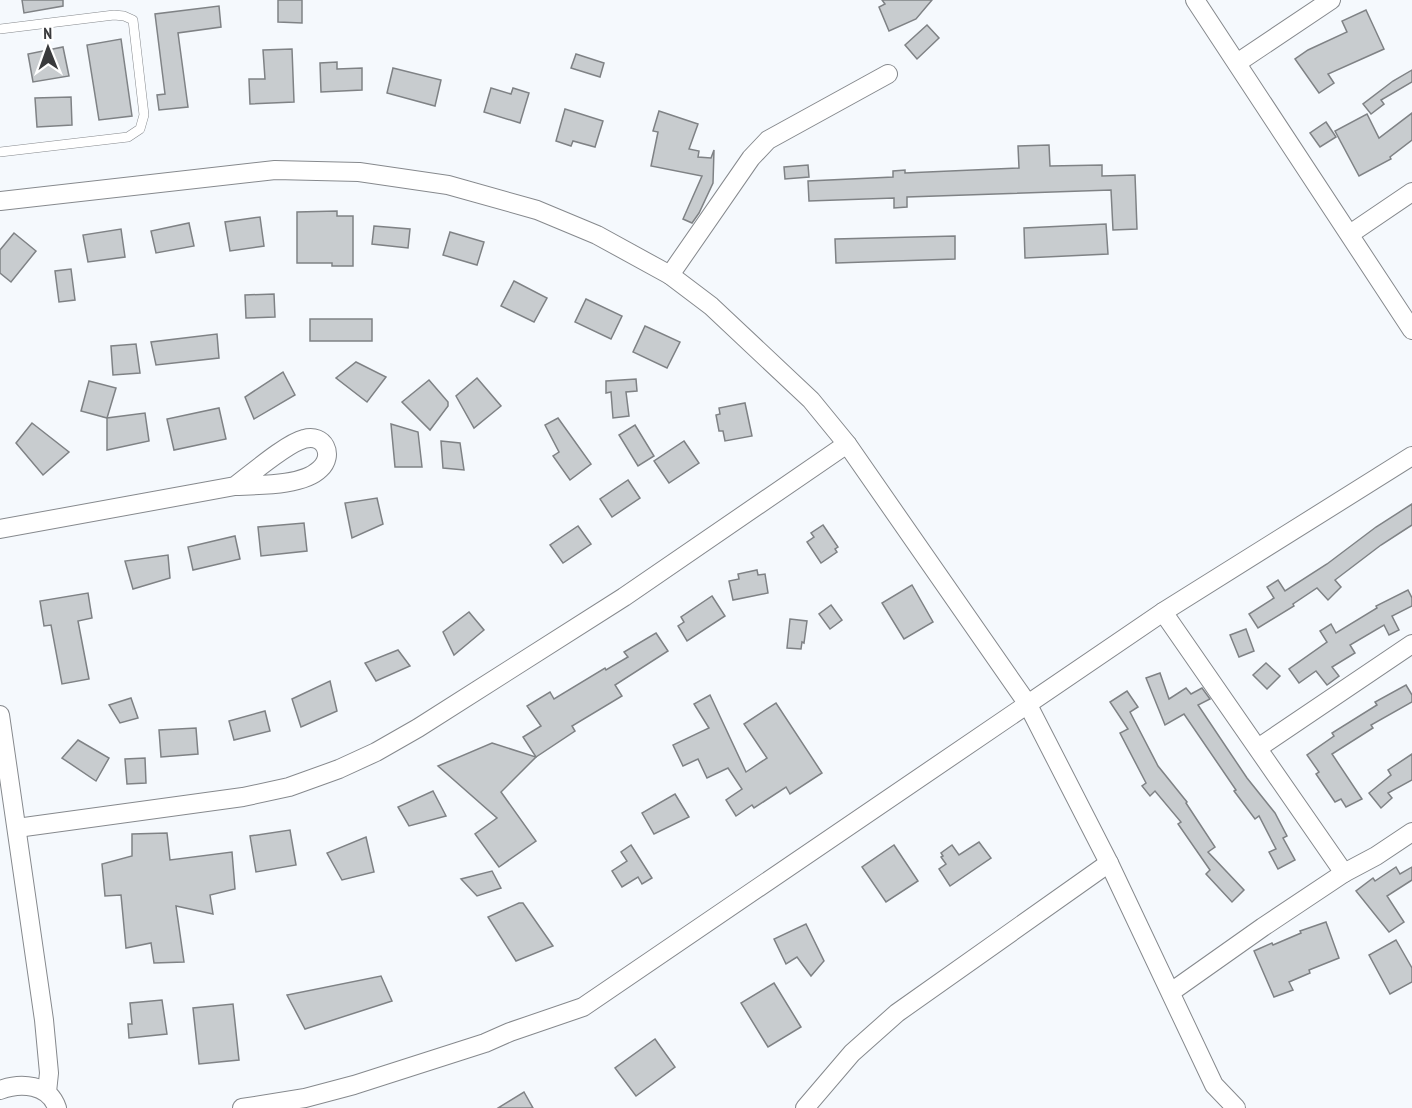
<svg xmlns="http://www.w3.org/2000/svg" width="1412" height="1108" font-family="'PT Sans Narrow',sans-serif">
	<rect width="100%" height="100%" fill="#f5f9fd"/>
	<g fill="#c8cccf" stroke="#7f8285" stroke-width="1.5">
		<polygon points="22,0 63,0 63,6 24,13"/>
		<polygon points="278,0 302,0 302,23 278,22"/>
		<polygon points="882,0 932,0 916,19 889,31 879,7 885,4"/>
		<polygon points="219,6 221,27 178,33 188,107 159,110 157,95 165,94 155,14"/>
		<polygon points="1366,10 1384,49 1328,74 1334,83 1319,93 1295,59 1308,50 1347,32 1342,21"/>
		<polygon points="927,25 939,38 917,59 905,45"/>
		<polygon points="121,39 132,116 99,120 87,45"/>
		<polygon points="63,47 69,76 33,82 28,54"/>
		<polygon points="292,49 294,102 250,104 249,79 265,79 263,50"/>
		<polygon points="576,54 604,63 600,77 571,68"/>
		<polygon points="337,62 337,69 362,68 362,90 321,92 320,63"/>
		<polygon points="393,68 441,80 435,106 387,93"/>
		<polygon points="1412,70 1412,82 1381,100 1384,104 1371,114 1363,104 1393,81"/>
		<polygon points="491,88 511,94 513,88 529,93 520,123 484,112"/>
		<polygon points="71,97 72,125 37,127 35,98"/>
		<polygon points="565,109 603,121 595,147 573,141 571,146 556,141"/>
		<polygon points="659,111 698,124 689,149 699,151 698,157 711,158 714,150 713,183 699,213 692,223 683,219 702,176 651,166 658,132 653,131"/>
		<polygon points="1412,113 1412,140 1390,157 1391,159 1359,176 1335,131 1367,114 1379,138"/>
		<polygon points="1326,122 1336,137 1320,147 1310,133"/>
		<polygon points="1049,145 1050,166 1102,165 1102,176 1135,175 1137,229 1113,230 1111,190 907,197 907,207 894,208 894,198 809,201 808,181 893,177 893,171 905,170 905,173 1019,168 1018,146"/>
		<polygon points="808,165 809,177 785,179 784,167"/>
		<polygon points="337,211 337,216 353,216 353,266 332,266 332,263 297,263 297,212"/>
		<polygon points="260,217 264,246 230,251 225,222"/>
		<polygon points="189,223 194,246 156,253 151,231"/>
		<polygon points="1106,224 1108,254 1025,258 1024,228"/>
		<polygon points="374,226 410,229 408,248 372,244"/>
		<polygon points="121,229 125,257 88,262 83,235"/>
		<polygon points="450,232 484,242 477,265 443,255"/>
		<polygon points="14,233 36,251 11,282 0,273 0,250"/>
		<polygon points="955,236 955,259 836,263 835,239"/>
		<polygon points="71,269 75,300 59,302 55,271"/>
		<polygon points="514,281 547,298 534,322 501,306"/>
		<polygon points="274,294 275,317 246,318 245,295"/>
		<polygon points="586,299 622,316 611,339 575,322"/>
		<rect x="310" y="319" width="62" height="22"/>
		<polygon points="645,326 680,342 667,368 633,352"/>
		<polygon points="217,334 219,358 156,365 151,342"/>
		<polygon points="136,344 140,373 113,375 111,346"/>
		<polygon points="356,362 386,377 367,402 336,378"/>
		<polygon points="283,372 295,395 254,419 245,397"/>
		<polygon points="477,378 501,406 474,428 456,396"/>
		<polygon points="636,379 637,391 626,392 629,416 613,418 611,392 606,393 606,381"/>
		<polygon points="429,380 448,402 448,406 430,430 402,402"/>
		<polygon points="89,381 116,388 107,418 81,411"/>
		<polygon points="745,403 752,436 725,441 723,431 719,431 716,415 720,414 719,408"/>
		<polygon points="219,408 226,439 174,450 167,419"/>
		<polygon points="145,413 149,441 107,450 107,418"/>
		<polygon points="558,418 591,464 570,480 553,456 559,452 545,425"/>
		<polygon points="32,423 69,452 43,475 16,443"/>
		<polygon points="391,424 418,432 422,467 395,467"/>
		<polygon points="635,425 654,456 638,466 619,435"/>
		<polygon points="441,441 460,443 464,470 443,468"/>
		<polygon points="684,441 699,463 669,483 654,461"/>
		<polygon points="628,480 640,498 612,517 600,499"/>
		<polygon points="377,498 383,524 352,538 345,503"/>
		<polygon points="1412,504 1412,525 1381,545 1335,580 1341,587 1328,600 1317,588 1293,604 1294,606 1258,628 1249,614 1274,598 1267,587 1278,580 1285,591 1327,564 1376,527"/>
		<polygon points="304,523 307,551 261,556 258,527"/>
		<polygon points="823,525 838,547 835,549 837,552 821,563 807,542 814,537 811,533"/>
		<polygon points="578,526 591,544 563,563 550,545"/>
		<polygon points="235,536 240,559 193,570 188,547"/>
		<polygon points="168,555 170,578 133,589 125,561"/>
		<polygon points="757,570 758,575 765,574 768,593 733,600 729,581 739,579 738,574"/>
		<polygon points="912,585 933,622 904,639 882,603"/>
		<polygon points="1408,590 1412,598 1412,606 1392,616 1399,630 1389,635 1384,625 1350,645 1355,653 1332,667 1339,676 1327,685 1316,671 1299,683 1289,669 1327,642 1320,631 1331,624 1336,633 1377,608 1376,606"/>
		<polygon points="88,593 92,618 78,621 89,679 62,684 51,625 44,626 40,601"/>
		<polygon points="712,596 725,616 687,641 678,626 684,622 681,617"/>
		<polygon points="831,605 842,620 830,629 819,614"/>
		<polygon points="469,612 484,630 454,655 443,632"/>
		<polygon points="790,619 807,621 804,643 802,642 801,649 787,648"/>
		<polygon points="1246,629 1254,651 1239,657 1230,635"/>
		<polygon points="656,633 668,651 615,685 622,696 572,726 575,731 536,757 523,737 541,726 527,706 550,692 554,699 605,668 606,670 628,657 624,652"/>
		<polygon points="398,650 410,666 376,681 365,663"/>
		<polygon points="1266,663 1280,676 1267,689 1253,675"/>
		<polygon points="1160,673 1169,699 1186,688 1191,694 1202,688 1210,699 1198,705 1247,778 1275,813 1287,836 1283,838 1295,860 1278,869 1269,852 1276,849 1259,816 1255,819 1234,791 1236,790 1184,714 1165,725 1146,678"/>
		<polygon points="330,681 337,711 301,727 292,699"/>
		<polygon points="1406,685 1412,695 1412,702 1371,725 1373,728 1332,754 1362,799 1346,807 1341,799 1335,802 1316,774 1319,772 1307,755 1334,736 1332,733 1377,705 1375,702"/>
		<polygon points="1127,691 1138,707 1130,712 1158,766 1187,802 1186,803 1215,847 1208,852 1244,890 1232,902 1206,874 1210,870 1178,824 1181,822 1155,791 1150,796 1142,786 1146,783 1120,733 1128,729 1110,702"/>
		<polygon points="710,695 746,772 767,758 744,724 776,703 822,773 790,794 786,787 754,808 752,805 736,816 726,800 742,789 728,768 707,778 698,759 683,766 673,745 709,728 694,704"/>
		<polygon points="131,698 138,718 120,723 109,705"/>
		<polygon points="265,711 270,731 234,740 229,721"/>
		<polygon points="196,728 198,754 161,757 159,730"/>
		<polygon points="78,740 109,758 96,781 62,758"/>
		<polygon points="492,743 536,757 501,792 536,841 499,867 475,834 497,818 438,766"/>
		<polygon points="1412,754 1412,780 1388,793 1392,798 1381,808 1369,793 1391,775 1388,770"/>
		<polygon points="145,758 146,783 127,784 125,759"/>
		<polygon points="433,791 446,816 409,826 398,807"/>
		<polygon points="675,794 689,817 654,834 642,813"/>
		<polygon points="290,830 296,865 256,872 250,836"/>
		<polygon points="167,833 170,860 232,852 235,889 210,895 213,914 176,906 184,962 154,963 151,943 126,948 121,895 105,896 102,864 132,856 132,834"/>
		<polygon points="366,837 374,872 342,880 327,853"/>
		<polygon points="979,842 991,858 950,886 939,869 946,864 941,857 943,856 941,853 952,845 959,855"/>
		<polygon points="631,845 652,878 642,884 638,877 622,887 612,871 627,861 621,852"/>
		<polygon points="894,845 918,881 886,902 862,867"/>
		<polygon points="1396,867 1400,874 1412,867 1412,880 1387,896 1404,922 1389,932 1356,891 1373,878 1375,881"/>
		<polygon points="492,871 501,888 477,896 461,879"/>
		<polygon points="519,903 523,903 553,946 516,961 488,917"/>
		<polygon points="1326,922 1339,958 1309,970 1310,973 1289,982 1293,990 1274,997 1254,951 1272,943 1273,945 1301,933 1300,931"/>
		<polygon points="806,924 824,961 811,976 797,957 786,964 774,939"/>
		<polygon points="1396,940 1412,968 1412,982 1390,994 1369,955"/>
		<polygon points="381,976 392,1001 305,1029 287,995"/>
		<polygon points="774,983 801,1027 768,1047 741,1003"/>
		<polygon points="162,1000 167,1034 129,1038 128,1024 132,1024 130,1003"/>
		<polygon points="233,1004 239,1060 199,1064 193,1008"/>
		<polygon points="655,1039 675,1067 636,1096 615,1068"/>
		<polygon points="524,1092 533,1108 498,1108"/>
	</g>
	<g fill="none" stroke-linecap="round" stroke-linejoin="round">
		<defs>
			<polyline id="lane" points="0,29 114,15 124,16 133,20 144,115 140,129 128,137 0,152"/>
			<g id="street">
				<polyline points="1195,0 1412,330"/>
				<polyline points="1237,63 1331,0"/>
				<polyline points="0,201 275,170 359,172 448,185 537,210 597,235 670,275 711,306 811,400 847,444 1027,703 1109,863 1214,1085 1236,1108"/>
				<polyline points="1350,234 1412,192"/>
				<polyline points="670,275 751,158 768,140 888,74"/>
				<path d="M 0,529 L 235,486 C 259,485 303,486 320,469 C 335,455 324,433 304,439 C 287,443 251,474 235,486"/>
				<polyline points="1163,612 1344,873"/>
				<polyline points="0,715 44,1020 49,1073 47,1092"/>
				<polyline points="1258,748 1412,644"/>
				<polyline points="17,828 243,797 289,787 339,769 376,752 418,728 624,597 847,444"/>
				<polyline points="1171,992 1263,927 1344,873 1376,856 1412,832"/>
				<path d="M 0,1090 C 21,1082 49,1084 57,1108"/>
				<polyline points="242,1108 305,1098 354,1085 485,1043 510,1032 583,1007 1163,612 1412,456"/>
				<polyline points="805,1108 852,1053 897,1013 1109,863"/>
			</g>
		</defs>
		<use href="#lane" stroke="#86898d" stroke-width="10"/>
		<use href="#street" stroke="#86898d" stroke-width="20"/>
		<use href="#lane" stroke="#fff" stroke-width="9"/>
		<use href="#street" stroke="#fff" stroke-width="18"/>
	</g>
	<g transform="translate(48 48) rotate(359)" stroke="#ffffff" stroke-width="4.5" paint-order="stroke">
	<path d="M0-4.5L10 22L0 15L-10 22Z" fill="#393a3c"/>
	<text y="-9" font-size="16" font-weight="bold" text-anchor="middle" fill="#393a3c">N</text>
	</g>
</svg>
